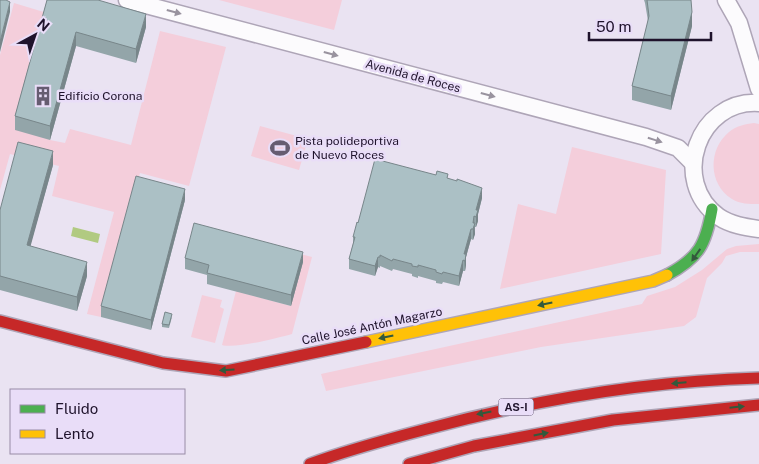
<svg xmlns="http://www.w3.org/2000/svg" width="759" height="464" font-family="'Public Sans',sans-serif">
	<rect width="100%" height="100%" fill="#eae3f2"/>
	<g fill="#f4cedb">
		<polygon points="219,0 342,0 334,30"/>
		<polygon points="14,3 47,13 50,140 65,143 70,129 131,145 160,31 226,47 189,186 140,173 101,317 87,314 114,212 52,196 59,166 10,154 0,190 0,55"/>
		<path d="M 754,123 L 759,124 L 759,204 C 749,204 740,204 732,199 C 708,184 708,149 729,132 C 736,126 745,124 754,123 Z"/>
		<polygon points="260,126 308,139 299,170 251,156"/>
		<polygon points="572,147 666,170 661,254 500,289 518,204 556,214"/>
		<path d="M 232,236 L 312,257 L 292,334 C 277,338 236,349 222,345 L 236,291 L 291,306 Z"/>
		<polygon points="759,244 759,252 740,252 726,256 722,263 707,278 696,317 684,326 541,347 326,391 321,374 642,304 647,296 675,287 702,270 727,249 736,246"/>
		<polygon points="202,295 222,300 220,307 224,309 215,343 191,337"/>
	</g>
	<polygon fill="#b1ca81" points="73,227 100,234 98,243 71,236"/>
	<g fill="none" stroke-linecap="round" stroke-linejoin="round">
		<defs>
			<g id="street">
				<polyline points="127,0 646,137 678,148 693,163"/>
				<polyline points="726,0 739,23 759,89"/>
				<path d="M 759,103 C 698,99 669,181 719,217 C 731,225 745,227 759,229"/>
			</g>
			<path id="fast" d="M 667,275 C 699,258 706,244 712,209"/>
			<polyline id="slow" points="366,342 653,281 667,275"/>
			<g id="jam">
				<polyline points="0,321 163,363 226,371 366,342"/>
				<path d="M 310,464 C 347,450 385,440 423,430 C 533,400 644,381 759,378"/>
				<polyline points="409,464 474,446 613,420 759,405"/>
			</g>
		</defs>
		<use href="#street" stroke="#aea5b7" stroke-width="19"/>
		<use href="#fast" stroke="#aea5b7" stroke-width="14"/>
		<use href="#slow" stroke="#aea5b7" stroke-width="14"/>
		<use href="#jam" stroke="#aea5b7" stroke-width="14"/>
		<use href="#street" stroke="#fcfbfd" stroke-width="16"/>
		<use href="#fast" stroke="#4caf50" stroke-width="11"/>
		<use href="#slow" stroke="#ffc107" stroke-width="11"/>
		<use href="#jam" stroke="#c62828" stroke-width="11"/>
	</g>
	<g fill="#93a5a9">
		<polygon points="47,0 146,27 136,63 76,46 50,140 15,130 15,116"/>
		<polygon points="644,0 691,0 692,26 671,110 632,100 632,86 648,21 645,3"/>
		<polygon points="53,165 30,246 87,276 77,311 0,290 0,210"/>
		<polygon points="448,179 482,198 478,214 478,221 476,227 475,227 475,234 473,240 471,239 466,257 466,265 465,271 463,271 459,286 443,282 442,284 436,283 436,281 418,276 418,278 412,276 412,274 393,269 392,271 380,266 380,268 378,267 375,276 349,269 349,259 353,244 353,237"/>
		<polygon points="185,200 151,330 101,317 101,306"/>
		<polygon points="185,258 303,262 291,306 207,284 207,275 185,269"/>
		<polygon points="172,317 169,328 162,327 162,324"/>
	</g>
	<g fill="#78868a">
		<polygon points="10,2 10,12 0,52 0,42"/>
		<polygon points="692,12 692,26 671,110 671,96"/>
		<polygon points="146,14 146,27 136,63 136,49"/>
		<polygon points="76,32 76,46 50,140 50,126"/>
		<polygon points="53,151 53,165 27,259 27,245"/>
		<polygon points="482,188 482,198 478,214 478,221 476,227 476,210"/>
		<polygon points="185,189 185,200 151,330 151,320"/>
		<polygon points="474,216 475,234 473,240 473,223"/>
		<polygon points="471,229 471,239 466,257 466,265 465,271 464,254"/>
		<polygon points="303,252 303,262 291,306 291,295"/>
		<polygon points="378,257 378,267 375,276 375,266"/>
		<polygon points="463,260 463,271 459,286 459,276"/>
		<polygon points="87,262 87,276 77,311 77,297"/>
	</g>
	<g fill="#abc0c5" stroke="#78868a">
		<polygon points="0,0 6,0 10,2 0,42"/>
		<polygon points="47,0 98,0 146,14 136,49 76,32 50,126 15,116"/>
		<polygon points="647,0 691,0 692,12 671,96 632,86 649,16"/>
		<polygon points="18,142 53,151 27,245 87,262 77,297 0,276 0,210"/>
		<polygon points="375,159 436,175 437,171 448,174 447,178 457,181 457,179 482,188 476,210 478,210 476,217 474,216 473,223 475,223 473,229 471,229 464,254 466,254 465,261 463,260 459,276 443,272 442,274 436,272 436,270 418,265 418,267 412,266 412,264 393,259 392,261 380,255 380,257 378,257 375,266 349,259 355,237 353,237 357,222 358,223"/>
		<polygon points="136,176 185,189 151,320 101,306"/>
		<polygon points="194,223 303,252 291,295 207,273 209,265 185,258"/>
		<polygon points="165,312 172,314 169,325 162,324"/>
	</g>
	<defs><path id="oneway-solid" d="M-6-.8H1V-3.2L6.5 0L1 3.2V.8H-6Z" transform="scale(1.25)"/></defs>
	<g fill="#99939f">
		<use href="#oneway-solid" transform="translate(174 12) rotate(15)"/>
		<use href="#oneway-solid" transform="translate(331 54) rotate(15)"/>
		<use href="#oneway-solid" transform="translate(488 95) rotate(15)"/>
		<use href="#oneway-solid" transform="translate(655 140) rotate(17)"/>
	</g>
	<g fill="#33593c">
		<use href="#oneway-solid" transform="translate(696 255) rotate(125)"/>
		<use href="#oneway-solid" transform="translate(545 304) rotate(168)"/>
		<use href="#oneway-solid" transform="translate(386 337) rotate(168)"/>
		<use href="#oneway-solid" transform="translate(227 370) rotate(176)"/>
		<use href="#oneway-solid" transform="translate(679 383) rotate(175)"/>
		<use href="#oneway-solid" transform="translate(737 407) rotate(-6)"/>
		<use href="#oneway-solid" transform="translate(484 413) rotate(169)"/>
		<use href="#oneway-solid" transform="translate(541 434) rotate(-11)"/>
	</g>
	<defs>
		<symbol id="building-bare" viewBox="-9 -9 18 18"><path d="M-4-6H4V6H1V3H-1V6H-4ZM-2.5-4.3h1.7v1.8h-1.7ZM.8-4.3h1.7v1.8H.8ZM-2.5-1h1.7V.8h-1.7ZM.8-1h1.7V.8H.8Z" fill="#665c71" stroke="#e9ddf8" stroke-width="2.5" paint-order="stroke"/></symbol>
		<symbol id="stadium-bare" viewBox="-9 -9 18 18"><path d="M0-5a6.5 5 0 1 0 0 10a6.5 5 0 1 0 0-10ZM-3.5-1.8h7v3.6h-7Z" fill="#665c71" stroke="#e9ddf8" stroke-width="2.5" paint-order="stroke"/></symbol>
	</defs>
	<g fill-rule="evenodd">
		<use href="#building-bare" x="29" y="82" width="28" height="28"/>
		<use href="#stadium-bare" x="266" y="134" width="28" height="28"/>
	</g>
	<g text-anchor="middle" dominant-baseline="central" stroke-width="5" stroke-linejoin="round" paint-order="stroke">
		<rect fill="#e9ddf8" stroke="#5c5069" stroke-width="1" x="498.5" y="398.5" width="35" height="17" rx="4"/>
		<g font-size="11" font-weight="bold" fill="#1f132c">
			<text x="516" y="407">AS-I</text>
		</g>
		<g font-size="12" fill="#1f132c" stroke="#e9ddf8">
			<text transform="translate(413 76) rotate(15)">Avenida de Roces</text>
			<text transform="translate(372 326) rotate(-12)">Calle José Antón Magarzo</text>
		</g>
		<g font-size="12" fill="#1f132c" stroke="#e9ddf8" text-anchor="start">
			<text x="58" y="96">Edificio Corona</text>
			<text x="295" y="141">Pista polideportiva<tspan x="295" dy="14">de Nuevo Roces</tspan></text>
		</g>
	</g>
	<rect x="10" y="389" width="175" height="65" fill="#e9ddf8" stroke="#988ca6"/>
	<rect x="20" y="405" width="25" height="8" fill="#4caf50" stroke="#988ca6"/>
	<text x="55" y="414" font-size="15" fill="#1f132c">Fluido</text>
	<rect x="20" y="430" width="25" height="8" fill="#ffc107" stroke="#988ca6"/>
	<text x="55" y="439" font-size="15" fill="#1f132c">Lento</text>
	<g transform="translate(35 35) rotate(40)" stroke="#e9ddf8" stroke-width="4" paint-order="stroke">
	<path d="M0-4L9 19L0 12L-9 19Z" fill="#1f132c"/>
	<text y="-8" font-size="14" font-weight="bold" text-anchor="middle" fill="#1f132c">N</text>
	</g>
	<path d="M589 32v8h122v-8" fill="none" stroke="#1f132c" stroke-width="2.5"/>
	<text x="596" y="32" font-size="15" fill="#1f132c" stroke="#e9ddf8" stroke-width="4" paint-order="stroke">50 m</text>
</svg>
